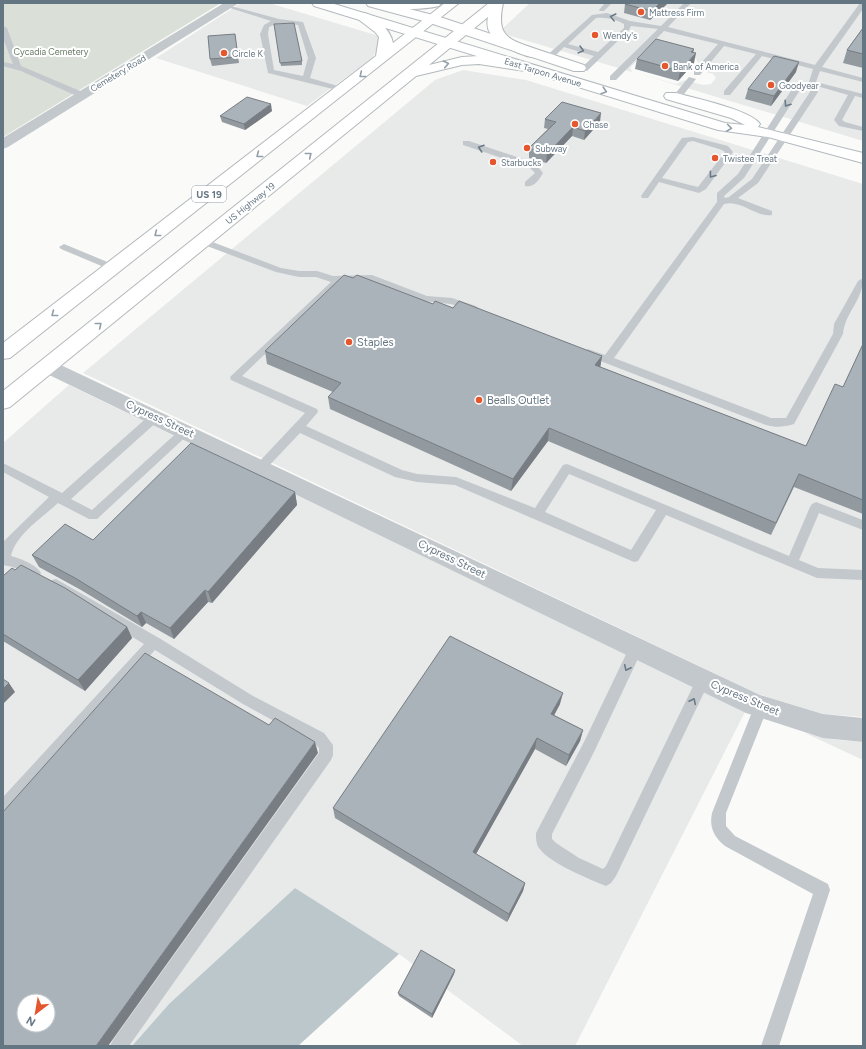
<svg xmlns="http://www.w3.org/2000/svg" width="866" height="1049" font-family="Figtree,sans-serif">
	<rect width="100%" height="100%" fill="#fafaf8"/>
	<g fill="#e8e9e9" fill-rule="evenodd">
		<polygon points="241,3 269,3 379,36 381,43 372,58 307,106 156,58"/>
		<polygon points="530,3 863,3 863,141 637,73 676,84 685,80 703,85 711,84 716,78 713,74 695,69 699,64 694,56 650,47 630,68 632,72 504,34 501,30"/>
		<polygon points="463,70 526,80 863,184 863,717 824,714 758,694 83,373 435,80"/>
		<path d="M 69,385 L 745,712 L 575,1046 L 523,1046 L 399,954 L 295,888 L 169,1004 L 132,1046 L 3,1046 L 3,443 ZM 24,1001 L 48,1001 L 48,1025 L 24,1025 Z"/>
		<polygon points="805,733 838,740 863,742 863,760"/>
	</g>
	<polygon fill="#dadfd7" points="3,3 221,3 3,137"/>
	<polygon fill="#bbc7cb" points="295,888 399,954 298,1046 132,1046 169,1004"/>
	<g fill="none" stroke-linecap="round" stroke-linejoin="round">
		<defs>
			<g id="secondary">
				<path d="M 312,3 L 331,3 L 725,123 L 745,125 L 731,118 L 666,99 L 664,96 L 666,93 L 676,93 C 694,98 751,110 760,124 L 758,127 L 863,153 L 863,163 L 768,137 L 718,130 L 314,6 Z"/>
				<polygon points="366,3 386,3 437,16 584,65 586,68 584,71 574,71 427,22 368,6"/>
			</g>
			<g id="highway">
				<path d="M 369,3 L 441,3 L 439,6 C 428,9 376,13 369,3 Z"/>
				<path d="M 445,3 L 459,3 L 10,358 L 3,359 L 3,343 L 376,56 L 379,37 L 375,32 L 358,19 L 356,16 L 358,13 C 372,10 391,30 393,43 Z"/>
				<path d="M 489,3 L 503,3 C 495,40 511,39 540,51 L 542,54 L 540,57 C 528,60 495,44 490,33 C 487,28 487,22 488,17 L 429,65 L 462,57 L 479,56 L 530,64 L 532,67 L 530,70 L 525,71 L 479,64 L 462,65 L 416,76 L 10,407 L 3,409 L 3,391 Z"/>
			</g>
		</defs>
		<use href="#secondary" stroke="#b3babf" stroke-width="2"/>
		<use href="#highway" stroke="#b4b9bd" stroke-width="2"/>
		<g fill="#c3c8cc" fill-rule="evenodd">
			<polygon points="605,3 612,3 604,11 600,11 599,10"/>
			<path d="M 684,3 L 691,3 L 668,27 L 815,65 L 860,3 L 863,3 L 863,9 L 822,67 L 863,78 L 863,82 L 820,71 L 816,82 L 863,94 L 863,98 L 855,96 L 842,120 L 845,122 L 863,127 L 863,131 L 839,126 L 834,120 L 848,95 L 817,86 L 818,92 L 758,183 L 738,198 L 772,211 L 772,215 C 757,218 741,199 724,204 L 614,358 L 771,418 L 786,418 L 833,334 L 834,324 L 858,281 L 863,278 C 863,301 845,312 843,334 L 794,424 C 784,427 776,428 766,425 L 603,362 L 584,354 L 583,352 L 588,349 L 605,355 L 717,202 L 717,193 L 738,174 L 794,86 L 809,82 L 813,69 L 762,56 L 730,95 L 724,95 L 724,91 L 756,54 L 724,46 L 700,75 L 694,75 L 694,71 L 718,44 L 664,31 L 616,80 L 610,80 L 610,76 L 658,29 L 631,26 L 629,30 L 587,71 L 580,69 L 594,56 L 564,47 L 551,60 L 544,58 L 592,15 L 607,13 L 630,21 L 661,26 ZM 596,18 C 606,17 615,19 624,24 L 624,28 L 598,52 L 568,44 ZM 809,87 L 810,92 L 752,179 L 729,197 L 725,198 L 724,196 L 744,178 L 800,90 Z"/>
			<path d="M 227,5 L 279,19 L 303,22 L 316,58 L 310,78 L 345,88 L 345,92 L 268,73 L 260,34 L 264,25 L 271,21 L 227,7 ZM 279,23 L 298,25 L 308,58 L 303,76 L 274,70 L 268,34 L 269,27 Z"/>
			<polygon points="3,26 7,28 21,66 85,93 85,97 79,97 21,71 3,66 3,62 13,64 3,38"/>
			<polygon points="689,77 696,79 680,99 674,99 674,95"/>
			<path d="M 693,137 L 728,146 L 733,152 L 706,189 L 699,193 L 659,182 L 648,198 L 642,198 L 641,196 L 682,138 ZM 693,141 L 722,150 L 725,152 L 698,187 L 662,178 L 688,142 Z"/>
			<path d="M 463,141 L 469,141 L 535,163 L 543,173 C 539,180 534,188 525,186 L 525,182 L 535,173 L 529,167 L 463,145 Z"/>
			<path d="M 202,238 L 281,268 L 299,271 L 317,271 L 333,276 L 372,275 L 427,296 L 452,298 L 476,306 L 478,308 L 473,311 L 451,304 L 423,301 L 371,281 L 342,281 L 242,376 L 317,409 L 318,412 L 306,426 L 402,470 L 417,474 L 456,477 L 535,508 L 563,465 L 567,464 L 789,556 L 810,507 L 812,504 L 816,502 L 863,520 L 863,530 L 819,513 L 799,560 L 818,568 L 863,570 L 863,580 L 817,578 L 666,515 L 638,561 L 634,562 L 455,485 L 417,482 L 395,477 L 300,433 L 265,470 L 257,470 L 255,467 L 257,464 L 305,413 L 231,380 L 230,377 L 331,282 L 316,277 L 299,277 L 276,272 L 199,243 L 197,241 ZM 569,474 L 656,510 L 631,550 L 545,512 Z"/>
			<polygon points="64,244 117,266 119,268 117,270 111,270 61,249 59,247"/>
			<path d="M 155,413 L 159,414 L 160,417 L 159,420 L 71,499 L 92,510 L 182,428 L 186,427 L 192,431 L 97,519 L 89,519 L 58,503 C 42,518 16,534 11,556 C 20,558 37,565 41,573 L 39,577 L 35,578 L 13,567 L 3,565 L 4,541 L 49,497 L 3,472 L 3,463 L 62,493 L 151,414 Z"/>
			<polygon points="56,579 159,638 253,696 324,733 333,745 333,755 331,760 129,1046 110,1046 113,1040 319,753 319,748 314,743 243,704 155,650 8,813 3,815 3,797 144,644 52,588 50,584 52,580"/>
			<path d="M 636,642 L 641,644 L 643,648 L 594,752 L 552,834 L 552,839 L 556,843 L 579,858 L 603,869 L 606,866 L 698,676 L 703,674 L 708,676 L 710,680 L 616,876 L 611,883 L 606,886 C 589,879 549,863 539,848 C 536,844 536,838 536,833 L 584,742 L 631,644 Z"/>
			<path d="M 761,701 L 766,703 L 768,707 L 726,813 L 726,826 L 735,836 L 828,884 L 830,890 L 779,1046 L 761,1046 L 813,894 L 725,846 C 714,837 709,827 712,813 L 754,707 L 756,703 Z"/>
		</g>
		<g fill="#c3c8cc" fill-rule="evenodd">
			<polygon points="224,3 239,3 8,147 3,149 3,138"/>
			<polygon points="48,359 760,695 823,714 863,718 863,742 823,738 746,713 41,371 38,366 41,361"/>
		</g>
		<use href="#secondary" fill="#fff" fill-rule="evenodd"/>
		<use href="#highway" fill="#fff" fill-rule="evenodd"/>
	</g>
	<g fill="#929a9f">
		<polygon points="668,3 650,20 624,13 625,4"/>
		<polygon points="274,24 302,61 302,65 281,66"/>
		<polygon points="863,28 863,68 843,63 847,50"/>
		<polygon points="235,34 239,63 212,66 210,59"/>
		<polygon points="693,52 694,63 678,81 635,69 637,59"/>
		<polygon points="796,72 771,106 745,99 748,89"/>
		<polygon points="272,111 245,130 222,122 220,116"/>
		<polygon points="545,119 600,122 584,140 572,136 546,163 529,158 529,148 548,129 544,128"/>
		<polygon points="353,278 433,304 453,308 602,356 600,367 806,446 843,387 863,344 863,514 794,487 771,535 548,441 511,491 330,409 328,397 333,392 267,364 265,351"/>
		<polygon points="295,492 297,505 212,603 208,602 174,639 146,623 142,627 81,590 39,567 32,555 93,540"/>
		<polygon points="3,576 127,627 132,638 85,691 3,641"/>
		<polygon points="560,704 554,715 583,730 580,741 566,766 535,749 476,854 525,883 523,891 507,922 335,818 333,808"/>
		<polygon points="455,970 454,974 432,1018 399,996 398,993"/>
	</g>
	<g fill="#777d82">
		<polygon points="660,3 668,3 650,20 652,11"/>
		<polygon points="694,49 692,57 696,53 694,63 678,81 680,71 691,52"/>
		<polygon points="799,62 796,72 771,106 774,96"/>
		<polygon points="271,104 272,111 245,130 244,124"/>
		<polygon points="601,113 600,122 584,140 585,131"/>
		<polygon points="573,127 572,136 546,163 547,154"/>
		<polygon points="602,356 600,369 595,365"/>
		<polygon points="549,428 548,441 511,491 513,479"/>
		<polygon points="295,492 297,505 212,603 208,592"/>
		<polygon points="205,590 208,602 174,639 170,628"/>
		<polygon points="141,612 146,623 142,627 137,616"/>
		<polygon points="127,627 132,638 85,691 78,680"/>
		<polygon points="9,683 15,692 3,704 3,689"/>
		<polygon points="563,693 560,704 549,725 551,714"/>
		<polygon points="583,730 580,741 566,766 569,755"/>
		<polygon points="537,738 535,749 472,861 473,852"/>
		<polygon points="315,742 318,753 108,1046 96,1046"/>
		<polygon points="525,883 523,891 507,922 509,914"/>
		<polygon points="455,970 454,974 432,1018 432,1014"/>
	</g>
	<g fill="#aab3b9" stroke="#777d82" fill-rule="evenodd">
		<polygon points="626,3 660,3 652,11 625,4"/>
		<polygon points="294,23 302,61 280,63 274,24"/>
		<polygon points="863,28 863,54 847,50"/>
		<polygon points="235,34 238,57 210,59 208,36"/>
		<polygon points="656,39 694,49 691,52 696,53 680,71 637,59"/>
		<polygon points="774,56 799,62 774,96 748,89"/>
		<polygon points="247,97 271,104 244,124 220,116"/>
		<polygon points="562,102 601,113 585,131 573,127 547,154 529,148 556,122 545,119"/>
		<polygon points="344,275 353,278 357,275 433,304 435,301 453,308 459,301 602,356 595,365 806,446 835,384 843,387 863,344 863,500 799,474 776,523 549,428 513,479 328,397 341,383 265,351"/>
		<polygon points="191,443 295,492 208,592 205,590 170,628 141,612 137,616 75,578 32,555 65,524 93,540"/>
		<polygon points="21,565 65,588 127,627 78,680 3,634 3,576 12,568 15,570"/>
		<polygon points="450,636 563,693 551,714 583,730 569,755 537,738 473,852 525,883 509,914 333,808"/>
		<path d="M 145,653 L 269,725 L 275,718 L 315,742 L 96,1046 L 3,1046 L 3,812 ZM 24,1001 L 48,1001 L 48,1025 L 24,1025 Z"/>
		<polygon points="3,679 9,683 3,689"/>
		<polygon points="421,950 455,970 432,1014 398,993"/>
	</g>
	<defs><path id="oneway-chevron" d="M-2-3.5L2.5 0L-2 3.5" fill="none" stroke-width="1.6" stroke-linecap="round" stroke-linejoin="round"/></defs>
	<g stroke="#6a7a87">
		<use href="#oneway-chevron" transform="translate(613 17) rotate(-166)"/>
		<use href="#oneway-chevron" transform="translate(581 50) rotate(15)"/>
		<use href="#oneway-chevron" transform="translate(787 104) rotate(123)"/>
		<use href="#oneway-chevron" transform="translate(481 148) rotate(-162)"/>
		<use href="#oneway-chevron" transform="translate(712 175) rotate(127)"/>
		<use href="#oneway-chevron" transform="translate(627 668) rotate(115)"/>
		<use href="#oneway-chevron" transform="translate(693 701) rotate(-64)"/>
	</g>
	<g stroke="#939fa8">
		<use href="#oneway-chevron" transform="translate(446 64) rotate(-12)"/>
		<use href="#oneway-chevron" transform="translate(362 75) rotate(141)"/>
		<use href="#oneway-chevron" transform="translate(604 91) rotate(17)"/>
		<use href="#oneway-chevron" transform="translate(729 128) rotate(8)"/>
		<use href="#oneway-chevron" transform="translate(259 155) rotate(142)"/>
		<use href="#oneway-chevron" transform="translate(309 155) rotate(-39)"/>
		<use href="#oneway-chevron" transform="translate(157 234) rotate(142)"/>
		<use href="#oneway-chevron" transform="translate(54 314) rotate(142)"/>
		<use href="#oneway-chevron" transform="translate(99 325) rotate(-39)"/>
	</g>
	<g fill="#e4572e" stroke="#fff" stroke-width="1.5">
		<circle cx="641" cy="12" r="4"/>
		<circle cx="595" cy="35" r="4"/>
		<circle cx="224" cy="53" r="4"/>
		<circle cx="665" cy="66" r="4"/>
		<circle cx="771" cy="85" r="4"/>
		<circle cx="575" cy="124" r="4"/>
		<circle cx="527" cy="148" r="4"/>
		<circle cx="715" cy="158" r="4"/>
		<circle cx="493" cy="162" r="4"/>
		<circle cx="349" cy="342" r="4"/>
		<circle cx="479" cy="400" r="4"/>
	</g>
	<g text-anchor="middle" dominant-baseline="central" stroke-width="4" stroke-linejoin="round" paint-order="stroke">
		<g font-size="9" fill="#657683" stroke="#fff" text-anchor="start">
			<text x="649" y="12">Mattress Firm</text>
			<text x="603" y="35">Wendy's</text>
			<text x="232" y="53">Circle K</text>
			<text x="673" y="66">Bank of America</text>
			<text x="779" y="85">Goodyear</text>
			<text x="583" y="124">Chase</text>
			<text x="535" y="148">Subway</text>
			<text x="723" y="158">Twistee Treat</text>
			<text x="501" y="162">Starbucks</text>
		</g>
		<g font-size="9" fill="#687a64" stroke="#fff">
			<text x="51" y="51">Cycadia Cemetery</text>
		</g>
		<g font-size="9" fill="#657683" stroke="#fff">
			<text transform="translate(543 72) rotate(17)">East Tarpon Avenue</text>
			<text transform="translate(118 73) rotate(-31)">Cemetery Road</text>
			<text transform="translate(250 203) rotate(-39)">US Highway 19</text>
		</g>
		<rect fill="#fff" stroke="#939fa8" stroke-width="1" x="192" y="186" width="34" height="16" rx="3"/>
		<g font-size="10" font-weight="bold" fill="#657683">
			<text x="209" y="194">US 19</text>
		</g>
		<g font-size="11" fill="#657683" stroke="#fff" text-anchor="start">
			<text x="357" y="342">Staples</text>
			<text x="487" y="400">Bealls Outlet</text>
		</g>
		<g font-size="11" fill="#657683" stroke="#fff">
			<text transform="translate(160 419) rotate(25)">Cypress Street</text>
			<text transform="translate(452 559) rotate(26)">Cypress Street</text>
			<text transform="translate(745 698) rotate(23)">Cypress Street</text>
		</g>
	</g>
	<rect width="866" height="1049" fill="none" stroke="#657683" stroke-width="8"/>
	<g transform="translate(36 1013) rotate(211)"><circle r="19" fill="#ffffff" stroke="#c1c8cd"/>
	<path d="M0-3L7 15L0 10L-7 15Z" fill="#e4572e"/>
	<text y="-6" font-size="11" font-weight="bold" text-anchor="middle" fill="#657683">N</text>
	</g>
</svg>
